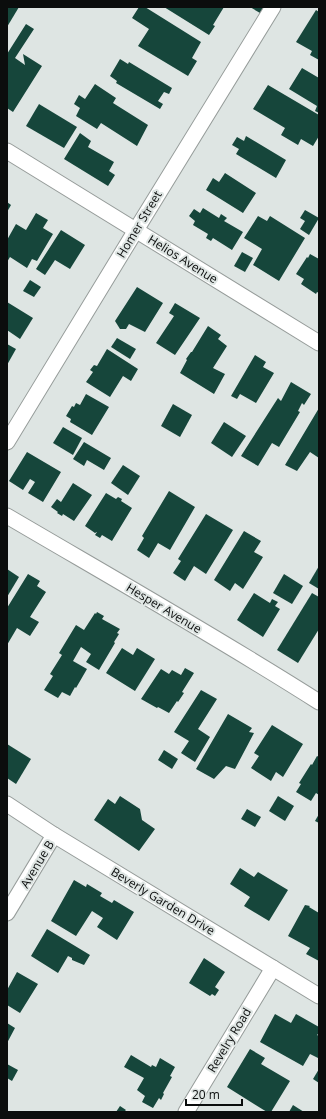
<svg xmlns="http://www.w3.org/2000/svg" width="326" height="1119" font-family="'Open Sans',sans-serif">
	<rect width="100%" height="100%" fill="#dee5e3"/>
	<g fill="#16463b">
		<polygon points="7,7 19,7 7,27"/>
		<polygon points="139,7 145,7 201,42 192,58 197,61 188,76 138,46 149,29 132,18"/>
		<polygon points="164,7 224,7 213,25 215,26 209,35"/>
		<polygon points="250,7 264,7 260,13"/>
		<polygon points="316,10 319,12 319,60 310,55 312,51 296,42"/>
		<polygon points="26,24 34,29 15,58 25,65 23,54 42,66 13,112 7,108 7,54"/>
		<polygon points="120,59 128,64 129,62 172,88 169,94 164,92 158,101 163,104 160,109 116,83 117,81 110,76"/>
		<polygon points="302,68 319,78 319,113 315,111 317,106 289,89"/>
		<polygon points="95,84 116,98 113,103 148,125 137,146 101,123 97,129 76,116 80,108 74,104 79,95 85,99"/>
		<polygon points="268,85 319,115 319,136 313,146 301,139 298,145 281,135 285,128 253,109"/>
		<polygon points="39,104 77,127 64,148 26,126"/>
		<polygon points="80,133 91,141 88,147 114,162 109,171 115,175 108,186 64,159"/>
		<polygon points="246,136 286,160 276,178 236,154 239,149 232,145 237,137 244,141"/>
		<polygon points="225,173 256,193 243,213 206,190 213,178 219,182"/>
		<polygon points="7,202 11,205 7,212"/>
		<polygon points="203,208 219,218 221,214 227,218 224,221 243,232 232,250 213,238 211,241 206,238 208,234 193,225 195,221 189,216 194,209 200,213"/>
		<polygon points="305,210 319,218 309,235 300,229 305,221 300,218"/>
		<polygon points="36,213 48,220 43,228 53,234 37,261 32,259 27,268 10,257 7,262 7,240 16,224 26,230"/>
		<polygon points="258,216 267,221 270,216 305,238 279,281 253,265 262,249 244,238"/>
		<polygon points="61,230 85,245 70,269 55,260 45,275 36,269"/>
		<polygon points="242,252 253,258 245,272 234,266"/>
		<polygon points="310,254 319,259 319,293 317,292 316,294 301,284 304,279 296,274 307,257 308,258"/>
		<polygon points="30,280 41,287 34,297 23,291"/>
		<polygon points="137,287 163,303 145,332 129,324 126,329 120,329 115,321"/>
		<polygon points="7,302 33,318 20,339 7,330"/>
		<polygon points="175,303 200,318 175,355 156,343 174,316 169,313"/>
		<polygon points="208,326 221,335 218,339 227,346 213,368 225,374 214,394 180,373 187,360 186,359 191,352 192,352"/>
		<polygon points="117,338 136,349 130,359 111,347"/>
		<polygon points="7,344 16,349 7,365"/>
		<polygon points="107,349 138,369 131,381 123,376 110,397 86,382 93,372 90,370 94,365 97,366"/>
		<polygon points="255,355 266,362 263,367 274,373 256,403 240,394 237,399 231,396"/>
		<polygon points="291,382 311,394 304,405 302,403 298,411 300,412 279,447 272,443 258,466 241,456 278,398 281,401"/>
		<polygon points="86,394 109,407 92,435 70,422 71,419 66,416 72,406 74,407 76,403 80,405"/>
		<polygon points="173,404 192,415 180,437 161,426"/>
		<polygon points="319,408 319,458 310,452 297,471 285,465"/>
		<polygon points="224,422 246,436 232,457 211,443"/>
		<polygon points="63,427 82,438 73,455 53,443"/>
		<polygon points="84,442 111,458 104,470 87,460 84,466 73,459"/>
		<polygon points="27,452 61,472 43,502 28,493 35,482 30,479 23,490 9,481"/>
		<polygon points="123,465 140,476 128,495 111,483"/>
		<polygon points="73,483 92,495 74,521 63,514 62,516 57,513 58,512 51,507 57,499 61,502"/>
		<polygon points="169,491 195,507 170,550 158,543 149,558 137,550 144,538 142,536"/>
		<polygon points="106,493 116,499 118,497 122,499 121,501 132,508 112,541 102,535 100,538 95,535 97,532 95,533 85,526"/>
		<polygon points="206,514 233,530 206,574 194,566 185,581 173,573 181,561 178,559"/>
		<polygon points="244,531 261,541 254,552 263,557 243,589 235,583 230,591 214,580"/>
		<polygon points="319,566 319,589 309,583"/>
		<polygon points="7,569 19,577 7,597"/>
		<polygon points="28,574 40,581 37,586 46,592 30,617 39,622 30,636 17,628 7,645 7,608"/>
		<polygon points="284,574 303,586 292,604 273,593"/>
		<polygon points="254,593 270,603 272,599 278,602 275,606 280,609 263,637 237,620"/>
		<polygon points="312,593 319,597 319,629 298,663 277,650"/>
		<polygon points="97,612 104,616 102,619 120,629 117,633 119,634 114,642 115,643 99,670 86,662 91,654 81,647 73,661 87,669 76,688 75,687 70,696 62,692 58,698 44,690 53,676 50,674 62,655 59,653 76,625 84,630 95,613 96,614"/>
		<polygon points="122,648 133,655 137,648 155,659 135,691 106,673"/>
		<polygon points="185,668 194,673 182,692 184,693 178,702 177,701 169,713 158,707 157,708 141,699 161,669 169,674 172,670 181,675"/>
		<polygon points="201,690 217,699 198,729 210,737 195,762 181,753 189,741 174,732"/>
		<polygon points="228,714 252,728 249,732 254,733 235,769 226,766 214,779 196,769"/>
		<polygon points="272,725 303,744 283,777 276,772 271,781 251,768 259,756 254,753"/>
		<polygon points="7,744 31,759 16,784 7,778"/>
		<polygon points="164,750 178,759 172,769 158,760"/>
		<polygon points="317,756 319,757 319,795 316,793 311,801 296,792 301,784 299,783 311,764 312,765"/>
		<polygon points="120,796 140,809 142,820 155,829 139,851 94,820 108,799 115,804"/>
		<polygon points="278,796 294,806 285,821 269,811"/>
		<polygon points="247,809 261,817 255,827 241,819"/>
		<polygon points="319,814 319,823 315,821"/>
		<polygon points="240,868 254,877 258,872 288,890 269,921 244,906 250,897 230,884"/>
		<polygon points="74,880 86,887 87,884 102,893 100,896 112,903 114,900 134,912 117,940 97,927 103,918 92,911 76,936 51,921"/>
		<polygon points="305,905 310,906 309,907 319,913 319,961 306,954 310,948 288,936"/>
		<polygon points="47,929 90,955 84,965 72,960 72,958 68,956 58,973 31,956"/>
		<polygon points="204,958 225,972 215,987 219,990 215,996 212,994 210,996 189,983"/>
		<polygon points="17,972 38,984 20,1013 7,1005 7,994 8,992 7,990"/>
		<polygon points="275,1014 291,1023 296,1014 319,1027 319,1033 317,1035 319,1036 318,1058 310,1054 303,1066 260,1042"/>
		<polygon points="7,1023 15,1028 7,1043"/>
		<polygon points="250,1049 265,1058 261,1064 290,1081 271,1112 267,1112 227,1087"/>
		<polygon points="131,1055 151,1067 152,1065 156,1067 160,1058 175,1067 170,1076 172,1077 163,1093 164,1094 161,1100 159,1098 153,1108 142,1102 145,1096 137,1090 144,1078 124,1067"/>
		<polygon points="7,1064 18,1070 12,1081 7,1078"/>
		<polygon points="319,1069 319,1083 313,1079"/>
		<polygon points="293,1105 304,1112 289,1112"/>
		<polygon points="120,1106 126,1110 124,1112 116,1112"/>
	</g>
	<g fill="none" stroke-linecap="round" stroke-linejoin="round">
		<defs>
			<g id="minor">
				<polyline points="7,151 319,343"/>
				<polyline points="7,442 136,230 273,7"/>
				<path d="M 7,516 C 111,577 217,637 319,702"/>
				<polyline points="7,804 54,835 319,996"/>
				<polyline points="7,913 54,835"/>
				<polyline points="186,1112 273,968"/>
			</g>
		</defs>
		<use href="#minor" stroke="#969c9a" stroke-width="17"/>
		<use href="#minor" stroke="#fff" stroke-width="15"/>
	</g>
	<g text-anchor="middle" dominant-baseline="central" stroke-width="4" stroke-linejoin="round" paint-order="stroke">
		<g font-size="12" fill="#0b0d0d" stroke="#dee5e3">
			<text transform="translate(139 224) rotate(-59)">Homer Street</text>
			<text transform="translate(183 259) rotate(32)">Helios Avenue</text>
			<text transform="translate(164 608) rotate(31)">Hesper Avenue</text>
			<text transform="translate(37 864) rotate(-59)">Avenue B</text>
			<text transform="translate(163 901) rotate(31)">Beverly Garden Drive</text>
			<text transform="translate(229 1040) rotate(-59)">Revelry Road</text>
		</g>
	</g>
	<rect width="326" height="1119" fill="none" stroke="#0b0d0d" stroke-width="16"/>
	<path d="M186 1099v6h56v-6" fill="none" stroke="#0b0d0d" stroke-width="2"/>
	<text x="192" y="1099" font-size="12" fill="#0b0d0d" stroke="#dee5e3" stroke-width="3" paint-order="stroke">20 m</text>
</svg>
